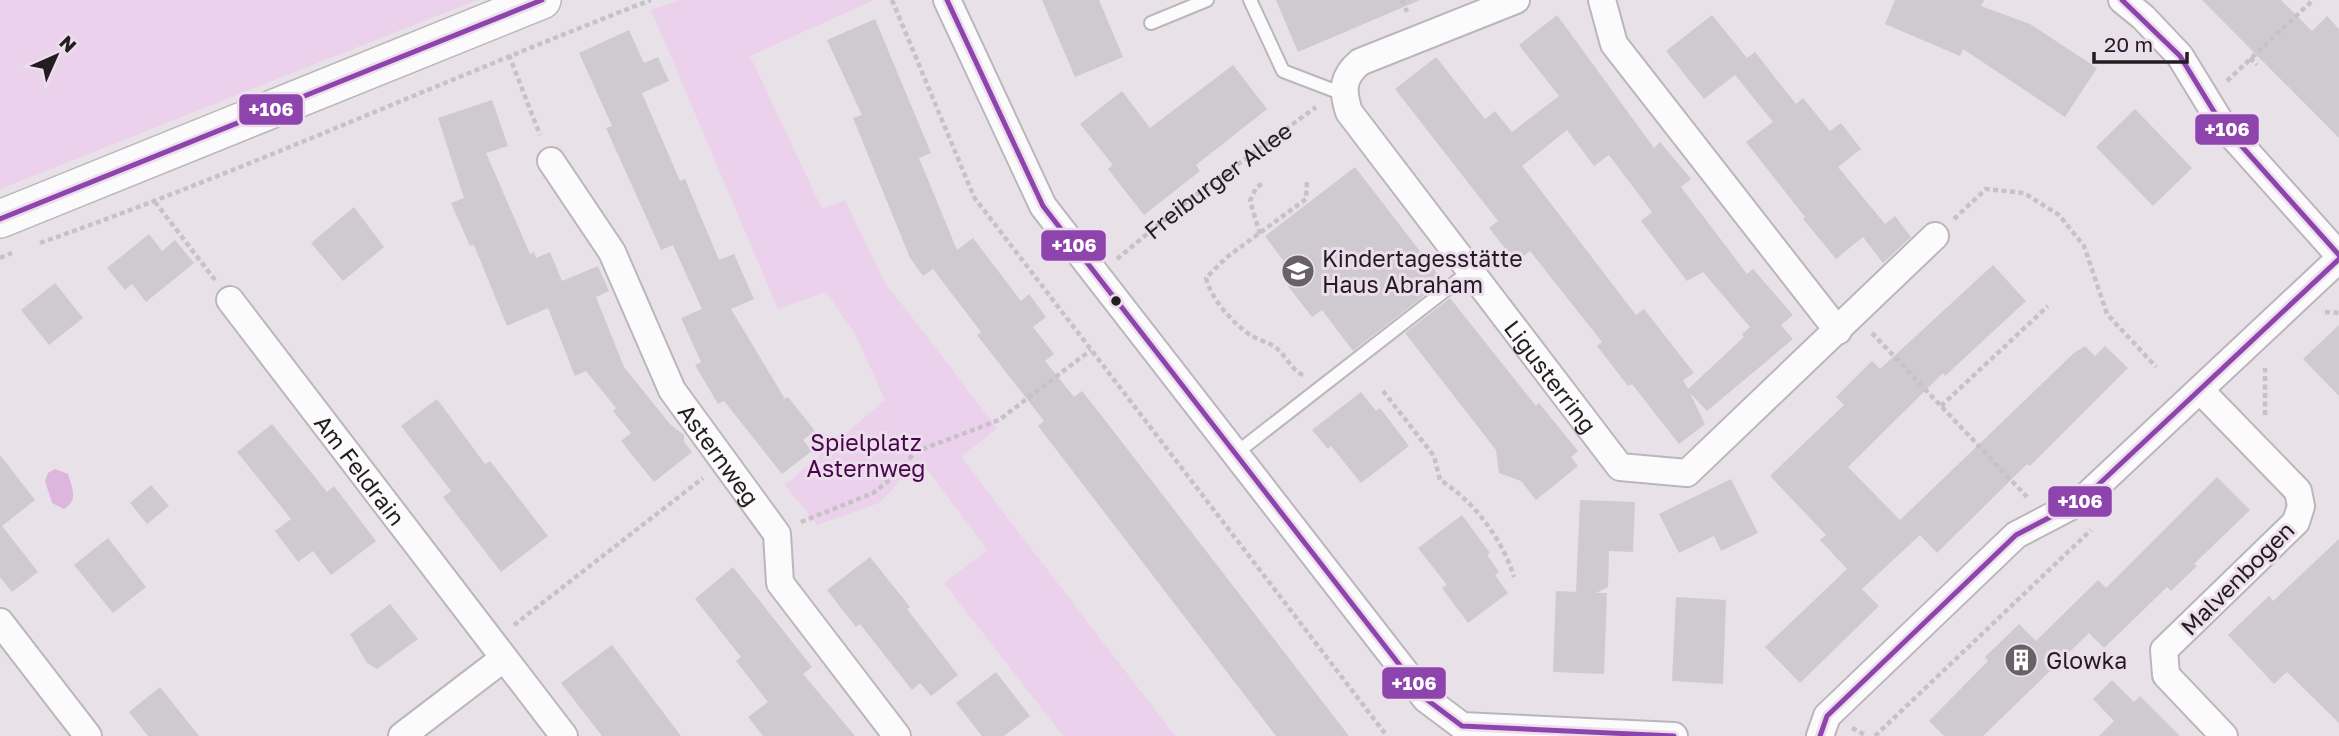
<svg xmlns="http://www.w3.org/2000/svg" width="2339" height="736" font-family="'Golos Text',sans-serif">
	<rect width="100%" height="100%" fill="#e8e2e8"/>
	<g fill="#ebd1eb">
		<polygon points="0,0 477,0 0,189"/>
		<polygon points="680,0 874,0 750,56 822,209 845,200 884,281 997,428 961,457 1175,736 1063,736 944,583 987,550 920,460 879,503 817,525 785,485 885,400 855,334 826,292 778,309 651,10"/>
	</g>
	<path fill="#deb6dd" d="M 55,469 L 68,474 C 72,488 79,500 64,509 L 52,503 L 45,481 L 48,473 Z"/>
	<g fill="#cfcacf" fill-rule="evenodd">
		<polygon points="1042,0 1099,0 1123,57 1075,77"/>
		<polygon points="1276,0 1420,0 1298,52"/>
		<polygon points="1895,0 1984,0 1981,6 2030,24 2097,68 2065,117 1963,49 1960,56 1885,24"/>
		<polygon points="2202,0 2281,0 2312,31 2327,16 2339,29 2339,138"/>
		<path d="M 1557,15 L 1654,148 L 1660,142 L 1691,179 L 1681,187 L 1747,274 L 1753,269 L 1793,315 L 1781,325 L 1793,339 L 1707,411 L 1690,393 L 1705,424 L 1679,444 L 1632,384 L 1628,386 L 1597,346 L 1602,342 L 1530,251 L 1516,262 L 1489,228 L 1498,221 L 1395,89 L 1436,57 L 1485,119 L 1495,111 L 1512,132 L 1559,96 L 1519,45 ZM 1567,130 L 1594,166 L 1609,155 L 1652,212 L 1641,221 L 1687,281 L 1703,272 L 1750,327 L 1742,334 L 1744,337 L 1688,389 L 1683,380 L 1694,373 L 1644,309 L 1636,315 L 1522,166 Z"/>
		<polygon points="1712,15 1747,58 1755,52 1796,104 1803,98 1830,131 1841,123 1861,149 1838,167 1885,224 1895,216 1911,237 1883,263 1863,237 1836,259 1803,219 1805,217 1746,142 1773,122 1735,75 1704,99 1666,51"/>
		<polygon points="875,19 931,153 919,158 957,250 973,238 1021,301 1029,294 1046,317 1033,327 1054,354 1045,361 1074,397 1082,391 1101,415 1349,736 1276,736 1038,426 1044,421 977,335 981,332 933,269 923,276 910,258 853,118 862,115 827,40"/>
		<polygon points="629,30 644,63 658,57 669,81 642,93 680,181 685,179 719,260 734,254 754,299 731,309 785,399 788,397 815,431 803,440 812,451 782,474 724,401 718,404 695,365 701,362 681,318 702,309 673,245 661,250 606,128 612,126 579,53"/>
		<polygon points="1233,65 1267,109 1196,165 1200,171 1144,215 1108,169 1113,165 1080,124 1122,91 1150,128"/>
		<polygon points="492,100 508,146 486,153 530,254 534,252 536,258 550,252 562,281 598,266 609,291 596,297 624,367 670,424 684,435 684,442 692,452 654,482 621,441 631,433 613,411 616,408 586,371 575,376 548,308 507,326 474,245 470,246 451,203 464,198 438,118"/>
		<polygon points="2135,109 2192,168 2153,206 2096,147"/>
		<polygon points="1355,167 1443,281 1353,351 1322,310 1312,317 1288,286 1297,279 1265,236"/>
		<polygon points="354,207 384,247 343,281 311,243"/>
		<polygon points="149,234 162,251 175,240 194,263 146,302 132,284 125,290 107,268"/>
		<polygon points="1993,265 2026,301 1945,376 1943,373 1848,467 1900,520 2074,353 2085,346 2095,356 2105,346 2128,368 2030,466 2027,464 1937,553 1920,535 1862,589 1879,606 1800,683 1765,647 1847,569 1820,540 1826,535 1770,476 1844,405 1836,397 1872,361 1880,369"/>
		<polygon points="55,283 83,318 49,345 21,310"/>
		<polygon points="1450,298 1536,406 1539,403 1578,451 1571,457 1578,466 1536,500 1521,481 1499,473 1496,450 1405,333"/>
		<polygon points="2339,325 2339,396 2303,359"/>
		<polygon points="1361,392 1376,411 1380,408 1409,446 1361,483 1331,446 1328,449 1312,430"/>
		<polygon points="437,399 485,464 490,461 548,536 501,572 443,497 451,491 401,426"/>
		<polygon points="272,424 327,492 334,486 376,541 331,575 313,551 298,562 275,531 291,519 237,452"/>
		<polygon points="0,455 35,500 2,526 38,572 12,592 0,577"/>
		<polygon points="2217,477 2250,510 2194,564 2197,566 2171,591 2167,587 2104,648 2089,633 1983,736 1944,736 1929,721 1988,661 1985,657 2019,624 2036,641 2098,580 2106,588"/>
		<polygon points="1731,479 1758,533 1721,551 1714,536 1679,553 1659,514"/>
		<polygon points="151,485 169,506 147,524 130,503"/>
		<polygon points="1580,500 1635,502 1633,552 1609,551 1608,587 1596,593 1607,593 1604,674 1553,672 1556,591 1576,592"/>
		<polygon points="1462,515 1490,553 1487,555 1499,572 1495,575 1508,593 1468,623 1442,588 1447,585 1418,548"/>
		<polygon points="108,538 146,587 113,613 74,565"/>
		<polygon points="2339,539 2339,723 2287,672 2274,684 2228,635 2269,596 2273,601"/>
		<polygon points="870,557 910,607 907,609 958,675 931,696 920,683 912,690 860,624 856,627 827,590"/>
		<polygon points="733,567 812,667 803,674 855,736 763,736 748,717 768,702 736,661 741,657 695,599"/>
		<polygon points="1676,597 1726,600 1723,684 1672,681"/>
		<polygon points="390,604 418,639 377,669 367,663 350,634"/>
		<polygon points="612,645 681,736 602,736 561,683"/>
		<polygon points="996,672 1030,716 1004,736 982,736 956,703"/>
		<polygon points="2112,680 2134,702 2140,696 2180,736 2099,736 2114,721 2093,699"/>
		<polygon points="160,687 199,736 148,736 129,712"/>
	</g>
	<g fill="none" stroke-linecap="round" stroke-linejoin="round">
		<defs>
			<g id="service">
				<polyline points="1250,0 1283,71 1343,94"/>
				<polyline points="1151,23 1207,0"/>
				<polyline points="1235,454 1470,271"/>
			</g>
			<g id="minor">
				<polyline points="947,0 1043,206 1426,699 1462,726 1674,736"/>
				<path id="s2" d="M 1516,0 L 1360,62 C 1342,77 1342,90 1349,112 L 1620,467 L 1687,473 L 1935,236"/>
				<polyline points="1602,0 1614,44 1838,331"/>
				<polyline points="2122,0 2143,17 2180,56 2221,123 2339,255"/>
				<path id="s3" d="M 551,161 L 612,252 L 672,390 L 777,534 L 780,583 L 897,736"/>
				<path id="s4" d="M 230,300 L 564,736"/>
				<polyline points="2200,390 2298,491 2301,506 2296,522 2164,650 2166,675 2224,736"/>
				<polyline points="0,622 88,736"/>
				<polyline points="402,736 504,658"/>
				<polyline points="1820,736 1827,716 2016,535 2081,501 2339,259"/>
			</g>
			<polyline id="secondary" points="0,219 542,0"/>
		</defs>
		<use href="#service" stroke="#bbb6bb" stroke-width="16"/>
		<use href="#minor" stroke="#bbb6bb" stroke-width="30"/>
		<use href="#secondary" stroke="#bbb6bb" stroke-width="40"/>
		<g stroke="#c6c2c6" stroke-width="4.5" stroke-dasharray="5 3.5" stroke-linecap="butt">
			<polyline points="892,0 974,197 1387,736"/>
			<polyline points="1402,0 1407,12"/>
			<polyline points="509,55 540,135"/>
			<polyline points="2250,58 2257,65"/>
			<polyline points="2227,81 2313,0"/>
			<polyline points="155,202 215,280"/>
			<polyline points="1954,219 1986,189 2024,193 2059,215 2084,246 2107,314 2156,367"/>
			<polyline points="1260,234 1250,201 1256,188 1264,182"/>
			<path d="M 40,243 C 247,170 446,79 651,0"/>
			<polyline points="0,258 12,253"/>
			<path id="s1" d="M 1117,259 L 1177,209 L 1316,107"/>
			<polyline points="2325,312 2339,313"/>
			<polyline points="1872,333 2027,497"/>
			<path d="M 1303,375 C 1291,370 1286,355 1275,347 C 1268,342 1258,340 1250,335 C 1232,322 1211,299 1206,278 L 1227,257 L 1306,199 L 1307,182"/>
			<path d="M 1383,391 L 1434,456 L 1440,480 C 1473,500 1503,540 1514,577"/>
			<polyline points="1941,406 2048,306"/>
			<polyline points="2265,415 2265,368"/>
			<polyline points="801,522 873,493 896,475 915,452 999,420 1091,350"/>
			<polyline points="514,625 703,478"/>
			<polyline points="1852,728 1867,736"/>
			<polyline points="1875,736 2091,530"/>
		</g>
		<use href="#service" stroke="#fcfbfc" stroke-width="12"/>
		<use href="#minor" stroke="#fcfbfc" stroke-width="26"/>
		<use href="#secondary" stroke="#fcfbfc" stroke-width="37"/>
		<defs>
			<g id="bus-1">
				<polyline points="947,0 1043,206 1426,699 1462,726 1674,736"/>
				<polyline points="2122,0 2180,56 2221,123 2339,255"/>
				<polyline points="0,219 542,0"/>
				<polyline points="1820,736 1827,716 2016,535 2081,501 2339,259"/>
			</g>
		</defs>
		<use href="#bus-1" stroke="#ecdeec" stroke-width="10"/>
		<use href="#bus-1" stroke="#8e44ad" stroke-width="5"/>
	</g>
	<defs>
		<symbol id="school-disc" viewBox="-11 -11 22 22"><circle r="9.5" fill="#686267" stroke="#ecdeec"/><path d="M0-5L7-2L0 1L-7-2ZM-4 1L0 2.5L4 1V4Q0 6-4 4Z" fill="#fff"/></symbol>
		<symbol id="building-disc" viewBox="-11 -11 22 22"><circle r="9.5" fill="#686267" stroke="#ecdeec"/><path d="M-4-6H4V6H1V3H-1V6H-4ZM-2.5-4.3h1.7v1.8h-1.7ZM.8-4.3h1.7v1.8H.8ZM-2.5-1h1.7V.8h-1.7ZM.8-1h1.7V.8H.8Z" fill="#fff"/></symbol>
	</defs>
	<g fill-rule="evenodd">
		<use href="#school-disc" x="1279" y="252" width="38" height="38"/>
		<use href="#building-disc" x="2002" y="641" width="38" height="38"/>
	</g>
	<circle fill="#231d22" stroke="#ecdeec" stroke-width="2.5" cx="1116" cy="301" r="6"/>
	<g text-anchor="middle" dominant-baseline="central" stroke-width="6" stroke-linejoin="round" paint-order="stroke">
		<g font-size="23" fill="#231d22" stroke="#ecdeec">
			<text stroke="none"><textPath href="#s1" startOffset="128">Freiburger Allee</textPath></text>
			<text stroke="none"><textPath href="#s2" startOffset="556">Ligusterring</textPath></text>
			<text stroke="none"><textPath href="#s3" startOffset="340">Asternweg</textPath></text>
			<text stroke="none"><textPath href="#s4" startOffset="214">Am Feldrain</textPath></text>
			<text transform="translate(2237 578) rotate(-45)">Malvenbogen</text>
		</g>
		<g font-size="23" fill="#231d22" stroke="#ecdeec" text-anchor="start">
			<text x="1322" y="258">Kindertagesstätte<tspan x="1322" dy="26">Haus Abraham</tspan></text>
			<text x="2046" y="660">Glowka</text>
		</g>
		<g font-size="23" fill="#48054a" stroke="#ecdeec">
			<text x="866" y="442">Spielplatz<tspan x="866" dy="26">Asternweg</tspan></text>
		</g>
	</g>
	<g stroke="#ecdeec" stroke-width="2.5">
		<rect x="238" y="93" width="66" height="33" rx="7" fill="#8e44ad"/>
		<rect x="2194" y="113" width="66" height="33" rx="7" fill="#8e44ad"/>
		<rect x="1040" y="229" width="67" height="33" rx="7" fill="#8e44ad"/>
		<rect x="2047" y="485" width="66" height="33" rx="7" fill="#8e44ad"/>
		<rect x="1381" y="666" width="66" height="34" rx="7" fill="#8e44ad"/>
	</g>
	<g font-size="19" text-anchor="middle" font-weight="bold" fill="#fff">
		<text x="271" y="116">+106</text>
		<text x="2227" y="136">+106</text>
		<text x="1074" y="252">+106</text>
		<text x="2080" y="508">+106</text>
		<text x="1414" y="690">+106</text>
	</g>
	<g transform="translate(56 56) rotate(45)" stroke="#ecdeec" stroke-width="5" paint-order="stroke">
	<path d="M0-5L12 26L0 18L-12 26Z" fill="#231d22"/>
	<text y="-10" font-size="19" font-weight="bold" text-anchor="middle" fill="#231d22">N</text>
	</g>
	<path d="M2094 52v10h93v-10" fill="none" stroke="#231d22" stroke-width="3.5"/>
	<text x="2104" y="52" font-size="21" fill="#231d22" stroke="#ecdeec" stroke-width="5" paint-order="stroke">20 m</text>
</svg>
